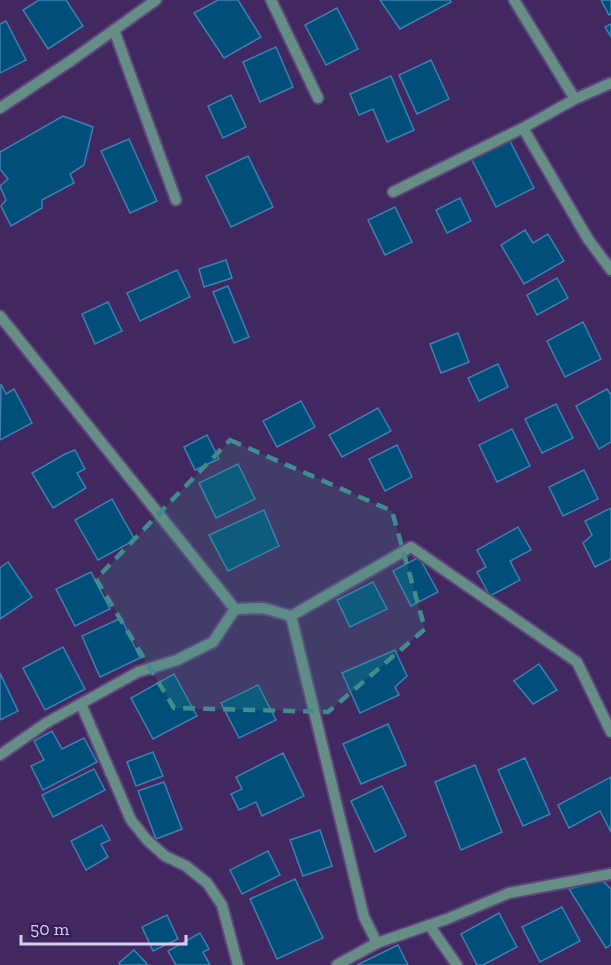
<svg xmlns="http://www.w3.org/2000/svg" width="611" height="965" font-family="'Zilla Slab',serif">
	<rect width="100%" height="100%" fill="#422861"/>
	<g fill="#004f7a" stroke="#4081b0" stroke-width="1.5">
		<polygon points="39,0 66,0 83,26 48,49 23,10"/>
		<polygon points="218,0 238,0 261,37 224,58 194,13"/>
		<polygon points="380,0 450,0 451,2 400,29"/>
		<polygon points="601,0 611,0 611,14 609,15"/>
		<polygon points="337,8 358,49 326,65 305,25"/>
		<polygon points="6,21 26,60 0,73 0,24"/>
		<polygon points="611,24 611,37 605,27"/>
		<polygon points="276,47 293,87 260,102 243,62"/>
		<polygon points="431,60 449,99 417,114 399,75"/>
		<polygon points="391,76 414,130 387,142 373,109 359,115 350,94"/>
		<polygon points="231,95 246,127 223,138 208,106"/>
		<polygon points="63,116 93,127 84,165 70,174 74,183 42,200 42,208 11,226 1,206 6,200 0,186 8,179 0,169 0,152"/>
		<polygon points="129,139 157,201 130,213 101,151"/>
		<polygon points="509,139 534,188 496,207 471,158"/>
		<polygon points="248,156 273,207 231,227 206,176"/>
		<polygon points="460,198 471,221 447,233 436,210"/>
		<polygon points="395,207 412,242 385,255 368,220"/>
		<polygon points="525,230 533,243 548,234 564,261 524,284 501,245"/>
		<polygon points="226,260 232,278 204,287 199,269"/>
		<polygon points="177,270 190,297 140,321 127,293"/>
		<polygon points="557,278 568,298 537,315 527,295"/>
		<polygon points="228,286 249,337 234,343 213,292"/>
		<polygon points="108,302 122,331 95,344 82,314"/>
		<polygon points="583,322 601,359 565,377 547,341"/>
		<polygon points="458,333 469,362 441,373 430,344"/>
		<polygon points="498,364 508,387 479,401 468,378"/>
		<polygon points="1,384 6,394 14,389 32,423 0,440"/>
		<polygon points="607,389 611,395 611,442 599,449 576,406"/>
		<polygon points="301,401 315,427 277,447 263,421"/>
		<polygon points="556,404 573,438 542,453 525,419"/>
		<polygon points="378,408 391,431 342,457 329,435"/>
		<polygon points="512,429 530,466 497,482 479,445"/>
		<polygon points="207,435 219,459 195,470 184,447"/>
		<polygon points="397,445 412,477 385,491 369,459"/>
		<polygon points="75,450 85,469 77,473 86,488 53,508 32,473 65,454"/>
		<polygon points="238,464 255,499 216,518 199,483"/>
		<polygon points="584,470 598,499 563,516 549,487"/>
		<polygon points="112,499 135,540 98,560 75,520"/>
		<polygon points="611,508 611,559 595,567 583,543 592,535 585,521"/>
		<polygon points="264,510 279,546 228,571 209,535"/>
		<polygon points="518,527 531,550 510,561 520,580 490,596 477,572 486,567 477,550"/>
		<polygon points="419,557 438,592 411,606 393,571"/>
		<polygon points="8,562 32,597 0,619 0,568"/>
		<polygon points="91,572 110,609 75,626 56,589"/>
		<polygon points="373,582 387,609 350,627 337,600"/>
		<polygon points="121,618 140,658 100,677 82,636"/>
		<polygon points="63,647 85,689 45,710 23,668"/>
		<polygon points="395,650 407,676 395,687 399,695 360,713 342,673"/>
		<polygon points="539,664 557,690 533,704 514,681"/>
		<polygon points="0,673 18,711 0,720"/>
		<polygon points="174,674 197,716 153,739 131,698"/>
		<polygon points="258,685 276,720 239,738 221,703"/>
		<polygon points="388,724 406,765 361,784 343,744"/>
		<polygon points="52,731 62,749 84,738 97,762 43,790 31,766 44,760 34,741"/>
		<polygon points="153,752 163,776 136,786 127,762"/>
		<polygon points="283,753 304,796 262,816 256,802 239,810 231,794 242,789 236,777"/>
		<polygon points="525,758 550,814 523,826 498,770"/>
		<polygon points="475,765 502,832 461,850 435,782"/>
		<polygon points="94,769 105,790 53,817 42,795"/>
		<polygon points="611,777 611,832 600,811 569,828 558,805"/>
		<polygon points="164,782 182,829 156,839 138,791"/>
		<polygon points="382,786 406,836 375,852 351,801"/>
		<polygon points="102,825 110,840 101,844 108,857 86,870 71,841"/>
		<polygon points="320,830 332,866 303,876 290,840"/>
		<polygon points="268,851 280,875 242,894 230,870"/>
		<polygon points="295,879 323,938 277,959 250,899"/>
		<polygon points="602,880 611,889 611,945 606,948 569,889"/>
		<polygon points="562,907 580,941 540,962 522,927"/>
		<polygon points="499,913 517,947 483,965 477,965 461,934"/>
		<polygon points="167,915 178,939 153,951 142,927"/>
		<polygon points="200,933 209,949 203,952 210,965 176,965 168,951"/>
		<polygon points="398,945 408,965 357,965"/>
		<polygon points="134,950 148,965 120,965 119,963"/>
	</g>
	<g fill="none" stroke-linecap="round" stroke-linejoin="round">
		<defs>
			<g id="minor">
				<polyline points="271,0 318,98"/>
				<polyline points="514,0 575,99 611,83"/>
				<polyline points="114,30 176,200"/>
				<polyline points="575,99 523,128 588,239 611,270"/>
				<polyline points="0,108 72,60 156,0"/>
				<polyline points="393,192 523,128"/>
				<polyline points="0,316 235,609"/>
				<polyline points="235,609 263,608 291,616 411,547 577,662 611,732"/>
				<polyline points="291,616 364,917 377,943"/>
				<polyline points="81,704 131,820 147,840 165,856 186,866 207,883 222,905 238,965"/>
				<polyline points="0,755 46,723 138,672 177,660 213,642 235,609"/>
				<polyline points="429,925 457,965"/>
				<polyline points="337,965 377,943 447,919 509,893 611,874"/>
			</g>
		</defs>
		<use href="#minor" stroke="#5d467b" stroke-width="14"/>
		<use href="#minor" stroke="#668d86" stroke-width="10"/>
	</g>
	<path fill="#428c8e" fill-opacity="0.2" stroke="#428c8e" stroke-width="4.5" stroke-dasharray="12 8" stroke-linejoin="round" d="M 230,440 L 392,511 L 425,629 L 328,712 L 174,708 L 96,579 Z"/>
	<path d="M21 935v9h165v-9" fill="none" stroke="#d9cdef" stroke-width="3"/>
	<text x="30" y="935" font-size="18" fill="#d9cdef" stroke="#371d56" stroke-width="4.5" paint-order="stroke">50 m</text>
</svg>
